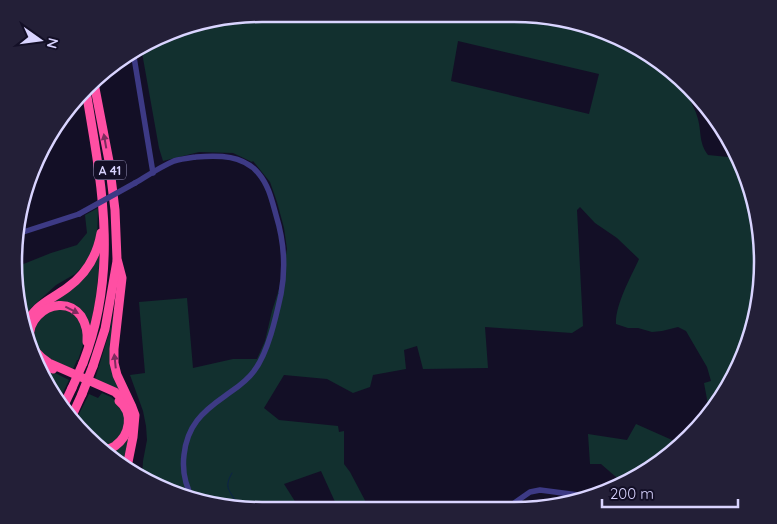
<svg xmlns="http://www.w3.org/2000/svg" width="777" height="524" font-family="Quicksand,sans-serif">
	<rect width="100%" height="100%" fill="#130f26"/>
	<g fill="#12302f" fill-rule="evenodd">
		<path d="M 262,14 L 563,18 L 625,39 L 690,86 L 692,89 C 691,92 690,97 691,101 C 692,106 696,111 697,116 C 702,130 698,142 708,155 L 728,157 L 739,159 L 744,167 L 763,262 L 744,357 L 709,410 L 704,383 L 711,381 L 707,367 L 686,331 L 678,327 L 662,331 L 652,332 L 638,328 L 628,328 L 616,324 C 615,305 631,277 639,259 L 617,238 L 595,223 L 580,207 L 577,210 L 583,326 L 572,333 L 485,327 L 488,368 L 423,369 L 417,346 L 404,350 L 406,369 L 373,375 L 370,387 L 353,393 L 327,379 L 284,375 L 264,408 L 279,420 L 338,426 L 339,432 L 344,431 L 344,464 L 350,472 L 369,508 L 340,508 L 336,504 L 321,471 L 284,484 L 296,503 L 298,507 L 214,506 L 152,485 L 142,478 L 143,461 L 147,440 L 146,426 L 143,411 L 130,375 L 145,373 L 139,302 L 187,298 L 193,368 L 233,359 L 257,359 L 265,341 L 272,311 L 279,289 L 287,249 L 284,228 L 277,202 L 270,182 L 253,161 L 252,162 L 233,153 L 199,152 L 163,161 L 159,148 L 141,47 L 182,27 ZM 458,41 L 599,74 L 589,114 L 451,81 Z"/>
		<polygon points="98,208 97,242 87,262 75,274 56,285 31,308 24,324 19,311 16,267 51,253 77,245 87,233 85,215"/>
		<polygon points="101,245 96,299 90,328 83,313 50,304 70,288"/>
		<polygon points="116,299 113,334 121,392 95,379 110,330"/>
		<path d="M 65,309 L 80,318 L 85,339 L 78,360 L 77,360 L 73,369 C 61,364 49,360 40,350 C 29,339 34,320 46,312 C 51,309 60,310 65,309 Z"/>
		<polygon points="40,368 49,370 69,380 59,401 47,386"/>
		<polygon points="102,393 111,397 117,402 123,409 126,424 116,442 101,448 87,438 75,422 89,394 98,398"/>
		<polygon points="636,424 681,444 623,483 601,464 590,464 588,434 627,440"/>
		<polygon points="130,431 124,465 108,453"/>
	</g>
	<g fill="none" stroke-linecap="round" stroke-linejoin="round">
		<path stroke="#0c2248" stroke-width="1" d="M 232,473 C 222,490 232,491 238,506"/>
		<g stroke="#3d3a85" stroke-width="5.5">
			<polyline points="133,51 153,173"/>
			<path d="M 135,183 C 147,176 160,167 174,161 C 181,159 189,158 196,157 C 219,155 244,155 259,174 C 269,186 272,201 276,215 C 284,241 286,267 281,294 C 276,317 268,353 254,371 C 246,382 236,388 225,396 C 202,412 187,426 184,455 C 182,471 185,485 193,499"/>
			<polyline points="17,234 79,214"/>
			<polyline points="504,510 530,492 540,490 586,496"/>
		</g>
		<g stroke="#ff4fa3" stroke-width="9">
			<polyline points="94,83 109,161 115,210 117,259 122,278 114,349 114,363 117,375 132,407 135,415 133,437 127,467"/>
			<path d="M 25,327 C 34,305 49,301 67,288 C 85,275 97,256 101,233"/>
			<path d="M 87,342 C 88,332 86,324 81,316 C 57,284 0,332 49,363 L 115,392 L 126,402"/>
			<path d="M 83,363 C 119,270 102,186 86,91"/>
			<polyline points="39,365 53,369"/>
			<polyline points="93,366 105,329 117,261"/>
			<polyline points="63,407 72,388"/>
			<polyline points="71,418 82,394"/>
			<path d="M 104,450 C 108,449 112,448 115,446 C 130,435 134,413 119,401"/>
		</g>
		<polyline stroke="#3d3a85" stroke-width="5.5" points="79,214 135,183"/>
		<g stroke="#ff4fa3" stroke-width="9">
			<polyline points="72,388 83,363"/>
			<polyline points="82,394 93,366"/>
		</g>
	</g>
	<defs><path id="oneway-solid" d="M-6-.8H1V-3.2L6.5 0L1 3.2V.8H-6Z" transform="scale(1.25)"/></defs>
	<g fill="#7d2c5e">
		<use href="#oneway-solid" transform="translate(105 141) rotate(-100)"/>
		<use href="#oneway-solid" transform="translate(72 310) rotate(27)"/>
		<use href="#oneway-solid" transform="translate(115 361) rotate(-96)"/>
	</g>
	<g text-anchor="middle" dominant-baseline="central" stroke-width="4" stroke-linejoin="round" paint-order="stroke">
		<rect fill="#130f26" stroke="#9e99be" stroke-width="1" x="94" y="160.5" width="32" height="19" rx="4"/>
		<g font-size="12" font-weight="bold" fill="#d9d4ff">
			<text x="110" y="170">A 41</text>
		</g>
	</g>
	<path d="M0 0H777V524H0ZM262 22H514A240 240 0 0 1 754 262V262A240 240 0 0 1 514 502H262A240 240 0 0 1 22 262V262A240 240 0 0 1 262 22Z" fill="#231f37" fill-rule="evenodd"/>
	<path fill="none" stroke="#d9d4ff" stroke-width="2.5" d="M262 22H514A240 240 0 0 1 754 262V262A240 240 0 0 1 514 502H262A240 240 0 0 1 22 262V262A240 240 0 0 1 262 22Z"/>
	<g transform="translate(40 40) rotate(104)" stroke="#130f26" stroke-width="4" paint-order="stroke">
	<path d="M0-4L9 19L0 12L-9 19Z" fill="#d9d4ff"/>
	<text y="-8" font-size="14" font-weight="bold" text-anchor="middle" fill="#d9d4ff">N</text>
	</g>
	<path d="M602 499v8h136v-8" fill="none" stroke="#d9d4ff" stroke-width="2.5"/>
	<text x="610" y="499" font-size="15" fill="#d9d4ff" stroke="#130f26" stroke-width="4" paint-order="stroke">200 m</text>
</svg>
